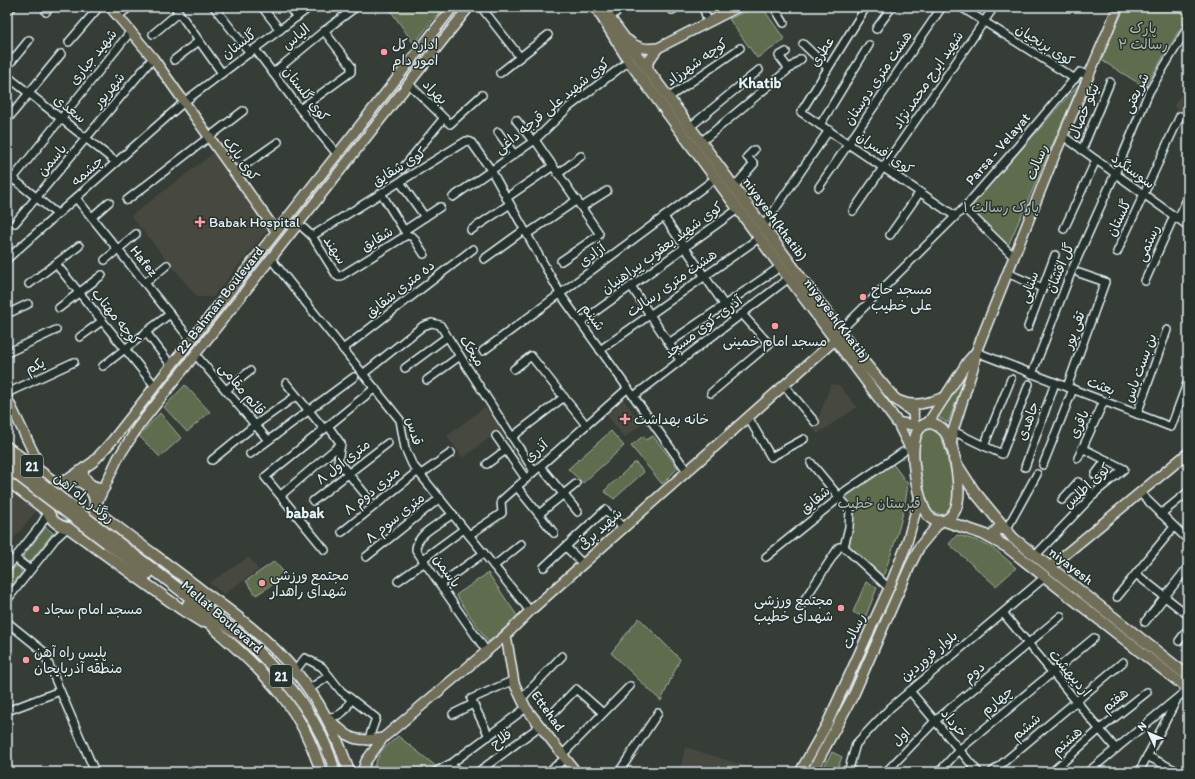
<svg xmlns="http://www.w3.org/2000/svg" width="1195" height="779" font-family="Itim,'Playpen Sans Arabic',sans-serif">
	<rect width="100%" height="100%" fill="#353d36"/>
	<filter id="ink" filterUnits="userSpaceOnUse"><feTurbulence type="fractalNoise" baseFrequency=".025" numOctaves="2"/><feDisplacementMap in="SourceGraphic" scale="8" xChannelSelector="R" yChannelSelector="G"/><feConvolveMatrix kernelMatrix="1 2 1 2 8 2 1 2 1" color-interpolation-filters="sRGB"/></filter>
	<g filter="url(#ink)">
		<g fill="#474941">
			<polygon points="1187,85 1188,85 1188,116 1173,107"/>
			<polygon points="215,152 269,228 213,297 197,297 131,216"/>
			<polygon points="831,384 839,385 857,407 817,434 814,430"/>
			<polygon points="624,400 642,424 624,438 607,415"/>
			<polygon points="485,407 501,429 463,458 447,436"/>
			<polygon points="7,489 36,511 7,547"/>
			<polygon points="249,557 258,570 224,594 209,583"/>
			<polygon points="685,747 764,772 680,772"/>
		</g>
		<g fill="#5f6c4d" stroke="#a4aea2">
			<polygon points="388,7 443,7 414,44"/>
			<polygon points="755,7 762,7 785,40 757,58 729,19"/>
			<polygon points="1125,7 1174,7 1188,16 1145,87 1101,60"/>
			<polygon points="1079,84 1008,246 969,209"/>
			<polygon points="966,374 948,423 937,416"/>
			<polygon points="185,385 210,412 187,432 164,407"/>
			<polygon points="160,413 181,438 160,457 139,436"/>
			<path d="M 928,427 L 939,433 C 946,449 957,487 953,504 C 951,509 947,513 943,515 L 932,512 C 920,489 918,458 920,433 Z"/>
			<polygon points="611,431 624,446 583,483 568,469"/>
			<polygon points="643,436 646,440 653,436 678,468 662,484 631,446"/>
			<polygon points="634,463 636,463 644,472 614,499 604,491"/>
			<path d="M 892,463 L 908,484 C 904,518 893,548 882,580 L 847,546 L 851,527 L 843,496 Z"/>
			<polygon points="46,527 53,533 30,562 25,561 23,556"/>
			<path d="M 957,535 C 985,542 996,548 1016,568 L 996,586 L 949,544 Z"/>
			<polygon points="275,561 286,576 256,595 246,581"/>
			<polygon points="19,566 22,572 7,592 7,577 15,567"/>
			<polygon points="488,573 518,617 488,642 456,595"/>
			<polygon points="866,582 877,588 865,618 853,612"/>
			<polygon points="639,618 680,659 661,701 611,653"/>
			<polygon points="398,736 437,767 430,772 371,772 381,751"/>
			<polygon points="832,752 842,757 836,772 821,772"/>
		</g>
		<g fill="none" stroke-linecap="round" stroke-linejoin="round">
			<defs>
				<g id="minor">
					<polyline points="175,7 222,73"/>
					<polyline points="214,7 250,53"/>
					<polyline points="262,7 280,30"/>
					<polyline points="288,7 297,17"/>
					<polyline points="481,7 520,57"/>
					<polyline points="703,7 708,22"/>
					<polyline points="774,7 784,23"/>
					<polyline points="866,7 801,112 955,216"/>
					<polyline points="961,7 1075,79"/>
					<polyline points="672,10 678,7"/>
					<polyline points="46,12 50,7"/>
					<polyline points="7,13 12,7"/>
					<polyline points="119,15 130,7"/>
					<polyline points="613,15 622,7"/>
					<polyline points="876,29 892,7"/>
					<polyline points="153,34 178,13"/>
					<polyline points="69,42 99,7"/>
					<polyline points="803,44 828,68"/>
					<polyline points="255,49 300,109 337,154"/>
					<polyline points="174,60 199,41"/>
					<polyline points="7,67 29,40"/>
					<polyline points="789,69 801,59"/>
					<polyline points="273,73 324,31 356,7"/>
					<polyline points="500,73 548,35"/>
					<polyline points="7,76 116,162"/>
					<polyline points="409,84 450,124 482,95"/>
					<polyline points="668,98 740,48"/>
					<polyline points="300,109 351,72 351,66 324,31"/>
					<polyline points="7,120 61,54"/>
					<polyline points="516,120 533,141"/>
					<polyline points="820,125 869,45"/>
					<polyline points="690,127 759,70"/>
					<polyline points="498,132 514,154"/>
					<polyline points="1063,136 1188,226"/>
					<polyline points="535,140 599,233 598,236 561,261"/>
					<polyline points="701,142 789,69 779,56 786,52"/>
					<polyline points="1082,150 1110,82"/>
					<polyline points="402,169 443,119"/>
					<polyline points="234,173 278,142"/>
					<polyline points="7,174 57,214"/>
					<polyline points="558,174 581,156"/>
					<polyline points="400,182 425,217"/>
					<polyline points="7,186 131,31"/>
					<polyline points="734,187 754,164 747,157 754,150"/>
					<polyline points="819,187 942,7"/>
					<polyline points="453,197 535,140 569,107 629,61"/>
					<polyline points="76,198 191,340"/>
					<polyline points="506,198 553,166"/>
					<polyline points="127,200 243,111"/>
					<polyline points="582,207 607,191"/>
					<polyline points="853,211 994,7"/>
					<polyline points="967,211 1013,256"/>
					<polyline points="92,217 109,202"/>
					<polyline points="664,217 734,319"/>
					<polyline points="1178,219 1188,197"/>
					<polyline points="15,223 153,58"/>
					<polyline points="299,224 312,236 337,276 339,277 407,235 381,193"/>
					<polyline points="763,227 829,130"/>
					<polyline points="1064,229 1096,160"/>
					<polyline points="405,230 440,207"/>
					<polyline points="471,230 510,204"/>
					<polyline points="527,234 577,200"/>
					<polyline points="407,235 413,237 424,254"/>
					<polyline points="890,235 920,192"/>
					<polyline points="312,236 466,141 471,142 491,170 561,295 687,471"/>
					<polyline points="1117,252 1180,116"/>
					<polyline points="7,259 184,102 310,7"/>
					<polyline points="271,259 400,420 405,448 412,464 530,611"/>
					<polyline points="484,259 524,230"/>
					<polyline points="105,260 136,234"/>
					<polyline points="56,264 155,386"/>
					<polyline points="1007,273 1042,288"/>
					<polyline points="1145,281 1174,216"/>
					<polyline points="145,283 167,265"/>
					<polyline points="29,284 79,246"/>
					<polyline points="631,286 680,360"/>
					<polyline points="59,308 102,275"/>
					<polyline points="7,314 28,304"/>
					<polyline points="170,314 146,332 171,365"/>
					<polyline points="581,322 738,209"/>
					<polyline points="1028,327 1055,255"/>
					<polyline points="840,331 964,208 1018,146 1080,72 1088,76"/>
					<polyline points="80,337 102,321"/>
					<polyline points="669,343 780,267"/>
					<polyline points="343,349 473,249"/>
					<polyline points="600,350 759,238"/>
					<polyline points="483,351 716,178"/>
					<polyline points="976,352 1171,427 1188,381"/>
					<polyline points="7,353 56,330"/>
					<polyline points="195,354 268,440"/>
					<polyline points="103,366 143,335"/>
					<polyline points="405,368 447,337"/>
					<polyline points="514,369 531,356 586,425"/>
					<polyline points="363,374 423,326 432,323 440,325 534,471"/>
					<polyline points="1032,374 1072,270 1115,174 1149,92 1188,27"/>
					<polyline points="427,380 460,356"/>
					<polyline points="286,383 324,429"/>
					<polyline points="784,385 815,422"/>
					<polyline points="1067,387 1105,282 1079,273"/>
					<polyline points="226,390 250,371"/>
					<polyline points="7,393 74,362"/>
					<polyline points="711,393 769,344 742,314"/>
					<polyline points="634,396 789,278"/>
					<polyline points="1137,414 1167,330"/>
					<polyline points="748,417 771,457 804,439"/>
					<polyline points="328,426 341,444 338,461 370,500"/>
					<polyline points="953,431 984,446 1011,379"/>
					<polyline points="496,436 526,479"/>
					<polyline points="512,437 564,397"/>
					<polyline points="984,446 1002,454 1029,384"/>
					<polyline points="250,454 354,377"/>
					<polyline points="1078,458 1104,401"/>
					<polyline points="212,460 255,425 296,396"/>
					<polyline points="811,463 850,510 849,527 844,547 889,588"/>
					<polyline points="487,464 506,450"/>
					<polyline points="1043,465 1073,389"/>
					<polyline points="540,466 578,512"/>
					<polyline points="1025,467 1055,383"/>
					<polyline points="421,474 451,453"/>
					<polyline points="1095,475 1106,460"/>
					<polyline points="517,487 554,533"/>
					<polyline points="1140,493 1188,540"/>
					<polyline points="281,495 341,444"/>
					<polyline points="1062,500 1078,482 1094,495"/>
					<polyline points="313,501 388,443"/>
					<path d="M 453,514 C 441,523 416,533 416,550 L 487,652"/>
					<polyline points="539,514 576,484"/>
					<polyline points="1161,514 1188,492"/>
					<polyline points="1006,530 1037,474"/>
					<polyline points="342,532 418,471"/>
					<polyline points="469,535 502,513 501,501 628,388"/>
					<polyline points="566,547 583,564"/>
					<polyline points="325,550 265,477 375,388"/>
					<polyline points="1035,556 1097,491 1124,469 1082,448"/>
					<polyline points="366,557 440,498"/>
					<polyline points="766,557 839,498 844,492 903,452"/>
					<polyline points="15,558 30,570"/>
					<polyline points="423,559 464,529"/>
					<polyline points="494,566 521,544"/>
					<polyline points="544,567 605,510 623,527"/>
					<polyline points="7,568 40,526 48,513"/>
					<polyline points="1136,574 1188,615"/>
					<polyline points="398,581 425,562"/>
					<polyline points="440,584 484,553"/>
					<polyline points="1117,597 1174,527"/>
					<polyline points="7,600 55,539 67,528"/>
					<polyline points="801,605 839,547 844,547"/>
					<polyline points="1003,613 1116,749"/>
					<polyline points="7,622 43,651 95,772"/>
					<polyline points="1145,622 1188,567"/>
					<polyline points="1179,641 1188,629"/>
					<polyline points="295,671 305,658 322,667 341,691 376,718 368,741"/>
					<polyline points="309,689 329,676"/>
					<polyline points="910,691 978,772"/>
					<polyline points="521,699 562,656"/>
					<polyline points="7,711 60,691"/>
					<polyline points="453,714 473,704"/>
					<polyline points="552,714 576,689 603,713"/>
					<path d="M 327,717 C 341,717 346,711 351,699"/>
					<polyline points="489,736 471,699 514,680"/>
					<polyline points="563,754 630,686"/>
					<polyline points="1147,756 1179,772"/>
					<polyline points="449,765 460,772"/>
					<polyline points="435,772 452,763 526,708"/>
					<polyline points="478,772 540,726"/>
					<polyline points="548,772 566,758"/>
					<polyline points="619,772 658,713"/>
					<polyline points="848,772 856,744 890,708 1045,577"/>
					<polyline points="886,772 935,721 1061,616"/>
					<polyline points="939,772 959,750 1094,638"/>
					<polyline points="992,772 1123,662"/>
					<polyline points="1052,772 1100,729 1147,692"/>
					<polyline points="1088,772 1188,689"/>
					<polyline points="1139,772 1176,701"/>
				</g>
				<g id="major">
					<polyline points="110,7 153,58 276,231"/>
					<path d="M 628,40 C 638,49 646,49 658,48"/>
					<polyline points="648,71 648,62 658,48 738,7"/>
					<polyline points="7,398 36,458 36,468"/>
					<path d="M 900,401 C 915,408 930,402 945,397"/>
					<polyline points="897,422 913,454"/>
					<polyline points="897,422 912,425 914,422 913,412"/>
					<polyline points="928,423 968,361 976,352"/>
					<polyline points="951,448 953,431 974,365 976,352 1051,164 1118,7"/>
					<path d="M 84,468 L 83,474 C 89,485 94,488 105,487"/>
					<polyline points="67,480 93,462 112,441 453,7"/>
					<polyline points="95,507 118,458 138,427 469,7"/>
					<polyline points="999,542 994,533 997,529 1006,530"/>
					<polyline points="1050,567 1188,453"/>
					<polyline points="506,635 514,683 526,708 576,772"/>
					<path d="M 328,718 C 349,738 352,743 383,738 L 366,761 L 362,772"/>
					<polyline points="383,738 506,635 530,611 835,340"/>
					<polyline points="800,772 827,724 889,588 906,546 920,496"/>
					<polyline points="812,772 854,694 910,566 920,546 940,522"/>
				</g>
				<g id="highway">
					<polyline points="596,7 629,61 789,278 897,422"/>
					<polyline points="606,13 857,354 894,398 913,412"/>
					<path d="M 930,423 C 936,424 941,427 945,432 C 955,446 964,497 954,512 C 946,525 932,524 925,511 C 917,495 901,425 930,423 Z"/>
					<polyline points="7,447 57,484"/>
					<polyline points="7,457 21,467"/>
					<polyline points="954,460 974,491 1013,538 1188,676"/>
					<polyline points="7,467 16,474"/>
					<circle cx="71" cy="504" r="24"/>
					<polyline points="7,480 47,511"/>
					<path d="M 94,509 C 129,537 166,563 201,590 C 235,614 268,639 295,671 C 320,701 337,735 349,772"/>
					<polyline points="945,521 983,534 1007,547 1188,689"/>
					<polyline points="70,529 181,609 202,622"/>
					<path d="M 111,537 L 248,642 C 287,680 320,718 335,772"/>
					<polyline points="107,543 148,574"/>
					<path d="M 188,604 C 201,614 212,626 224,637 C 271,679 302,709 321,772"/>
				</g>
			</defs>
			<use href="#minor" stroke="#e8f1f8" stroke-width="10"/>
			<use href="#major" stroke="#e8f1f8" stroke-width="12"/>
			<use href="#highway" stroke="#e8f1f8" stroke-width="13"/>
			<use href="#minor" stroke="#26332d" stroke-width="7"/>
			<use href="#major" stroke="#716e59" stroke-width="9"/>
			<use href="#highway" stroke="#716e59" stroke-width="10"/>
			<defs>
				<g id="highway-bridge">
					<polyline points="21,467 111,537"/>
					<polyline points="16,474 107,543"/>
				</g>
			</defs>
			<use href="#highway-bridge" stroke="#e8f1f8" stroke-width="13" stroke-linecap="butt"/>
			<use href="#highway-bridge" stroke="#716e59" stroke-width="10"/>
		</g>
	</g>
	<g fill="#ff9aa2" stroke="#26332d" stroke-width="1.5">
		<circle cx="384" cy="52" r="4"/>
		<path d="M198 216h4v4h4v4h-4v4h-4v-4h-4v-4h4z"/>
		<circle cx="863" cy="297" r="4"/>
		<circle cx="775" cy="326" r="4"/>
		<path d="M623 413h4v4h4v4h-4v4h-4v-4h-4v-4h4z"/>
		<circle cx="262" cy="583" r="4"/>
		<circle cx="841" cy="608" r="4"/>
		<circle cx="36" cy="609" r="4"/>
		<circle cx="26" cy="660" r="4"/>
	</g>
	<g text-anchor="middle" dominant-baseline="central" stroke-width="3" stroke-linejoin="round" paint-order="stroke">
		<g fill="#26332d" stroke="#aeb8bb" stroke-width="1">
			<rect x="21" y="455" width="22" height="22" rx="3"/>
			<rect x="270" y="665" width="22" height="22" rx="3"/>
		</g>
		<g font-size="13" font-weight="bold" fill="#e8f1f8">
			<text x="32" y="466">21</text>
			<text x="281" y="676">21</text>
		</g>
		<g font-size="14" fill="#b1bcb4" stroke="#26332d">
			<text x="1143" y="28">پارک<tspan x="1143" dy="16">رسالت ۲</tspan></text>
			<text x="1001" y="207">پارک رسالت ۱</text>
			<text x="879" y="503">قبرستان خطیب</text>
		</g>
		<g font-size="14" fill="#e8f1f8" stroke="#26332d">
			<text transform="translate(296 37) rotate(-40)">الیاس</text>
			<text transform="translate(239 44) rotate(-37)">گلستان</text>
			<text transform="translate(1045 45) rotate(32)">کوی برنجیان</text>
			<text transform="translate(822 52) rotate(-58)">عطری</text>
			<text transform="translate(93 57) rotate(-51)">شهید جباری</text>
			<text transform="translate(697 62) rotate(-35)">کوچه شهرزاد</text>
			<text transform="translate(878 78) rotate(-56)">هشت متری دوستان</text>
			<text transform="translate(928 80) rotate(-56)">شهید ایرج محمدنژاد</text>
			<text transform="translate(109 90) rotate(-50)">شهریور</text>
			<text transform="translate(435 92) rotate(45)">بهراد</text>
			<text transform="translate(1136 93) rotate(-64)">شریعتی</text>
			<text transform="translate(306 94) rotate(52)">کوی گلستان</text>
			<text transform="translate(552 106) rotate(-39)">کوی شهید علی قرجه داغی</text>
			<text transform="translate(70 109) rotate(38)">سعدی</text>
			<text transform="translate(1084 111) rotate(-67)">نیکو خصال</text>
			<text transform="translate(998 149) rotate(-49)">Parsa - Velayat</text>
			<text transform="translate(885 153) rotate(34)">کوی افسران</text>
			<text transform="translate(241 159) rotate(54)">کوی بابک</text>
			<text transform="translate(52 160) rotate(-50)">یاسمن</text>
			<text transform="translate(1037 162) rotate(-68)">رسالت</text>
			<text transform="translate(399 167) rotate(-32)">کوی شقایق</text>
			<text transform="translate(87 171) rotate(-41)">چشمه</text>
			<text transform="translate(1133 171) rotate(36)">سوسنگرد</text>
			<text transform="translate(1119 218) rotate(-64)">گلستان</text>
			<text transform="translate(775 219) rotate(54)">niyayesh(khatib)</text>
			<text transform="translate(377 239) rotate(-31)">شقایق</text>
			<text transform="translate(1148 243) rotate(-66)">رستمی</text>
			<text transform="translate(662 248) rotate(-36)">کوی شهید یعقوب پیراهنیان</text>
			<text transform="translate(335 250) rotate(57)">سهند</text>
			<text transform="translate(592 255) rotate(-37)">آزادی</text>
			<text transform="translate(144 261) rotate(51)">Hafez</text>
			<text transform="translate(1060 268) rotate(-67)">گل افشان</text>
			<text transform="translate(672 283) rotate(-35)">هشت متری رسالت</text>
			<text transform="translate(1029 287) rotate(-70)">سنایی</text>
			<text transform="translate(400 289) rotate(-38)">ده متری شقایق</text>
			<text transform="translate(220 300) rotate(-52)">22 Bahman Boulevard</text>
			<text transform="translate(116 317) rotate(51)">کوچه مهتاب</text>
			<text transform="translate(593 317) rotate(54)">شبنم</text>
			<text transform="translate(837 320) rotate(53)">niyayesh(Khatib)</text>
			<text transform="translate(703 327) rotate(-37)">آذری-کوی مسجد</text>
			<text transform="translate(1074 330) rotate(-70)">تقی پور</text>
			<text transform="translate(472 351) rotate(57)">میخک</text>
			<text transform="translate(35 366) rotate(-25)">یکم</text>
			<text transform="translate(1140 368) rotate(-70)">بن بست یاس</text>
			<text transform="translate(1101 386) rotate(21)">بعثت</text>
			<text transform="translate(242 389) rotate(50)">قائم مقامی</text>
			<text transform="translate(1028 421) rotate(-70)">جاهدی</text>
			<text transform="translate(1079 424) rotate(-65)">باقری</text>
			<text transform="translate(414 431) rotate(74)">قدس</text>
			<text transform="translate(536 451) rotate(-42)">آذری</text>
			<text transform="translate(343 462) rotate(-38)">۸ متری اول</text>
			<text transform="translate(1087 486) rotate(-43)">کوی اطلس</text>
			<text transform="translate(372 491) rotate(-39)">۸ متری دوم</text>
			<text transform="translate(84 498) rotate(38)">روگذر راه آهن</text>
			<text transform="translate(815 500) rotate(-40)">شقایق</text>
			<text transform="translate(395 518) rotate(-39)">۸ متری سوم</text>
			<text transform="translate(600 529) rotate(-42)">شهید برقی</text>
			<text transform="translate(1071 566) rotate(38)">niyayesh</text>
			<text transform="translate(447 571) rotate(55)">یاسمن</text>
			<text transform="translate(222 617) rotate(41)">Mellat Boulevard</text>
			<text transform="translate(854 631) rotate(-65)">رسالت</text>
			<text transform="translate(929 656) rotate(-40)">بلوار فروردین</text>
			<text transform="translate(974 672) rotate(-39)">دوم</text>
			<text transform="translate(1070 673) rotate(50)">اردیبهشت</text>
			<text transform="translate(1115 700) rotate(-39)">هفتم</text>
			<text transform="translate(997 701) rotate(-40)">چهارم</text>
			<text transform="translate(548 711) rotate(54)">Ettehad</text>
			<text transform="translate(954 723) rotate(50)">خرداد</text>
			<text transform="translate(1026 727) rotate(-40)">ششم</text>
			<text transform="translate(901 737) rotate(-46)">اول</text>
			<text transform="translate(501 739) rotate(-37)">فلاح</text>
			<text transform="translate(1067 741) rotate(-42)">هشتم</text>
		</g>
		<g font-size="14" fill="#e8f1f8" stroke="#26332d" text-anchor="start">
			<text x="392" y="44">اداره کل<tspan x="392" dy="16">امور دام</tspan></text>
			<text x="209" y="222">Babak Hospital</text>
			<text x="871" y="289">مسجد حاج<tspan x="871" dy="16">علی خطیب</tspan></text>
			<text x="775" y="341" text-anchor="middle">مسجد امام خمینی</text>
			<text x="634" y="419">خانه بهداشت</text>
			<text x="270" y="575">مجتمع ورزشی<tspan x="270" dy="16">شهدای راهدار</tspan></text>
			<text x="833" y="600" text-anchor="end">مجتمع ورزشی<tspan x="833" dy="16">شهدای خطیب</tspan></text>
			<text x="44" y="609">مسجد امام سجاد</text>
			<text x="34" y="652">پلیس راه آهن<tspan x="34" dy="16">منطقه آذربایجان</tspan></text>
		</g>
		<g font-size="15" font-weight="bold" fill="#e8f1f8" stroke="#26332d">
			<text x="760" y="83">Khatib</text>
			<text x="305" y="513">babak</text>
		</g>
	</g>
	<rect width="1195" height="779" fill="none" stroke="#26332d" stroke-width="24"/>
	<rect x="12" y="12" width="1171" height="755" fill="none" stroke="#e8f1f8" stroke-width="1.5" filter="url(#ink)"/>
	<g transform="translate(1149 733) rotate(314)" stroke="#26332d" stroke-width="3" paint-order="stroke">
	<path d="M0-3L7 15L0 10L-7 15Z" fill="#e8f1f8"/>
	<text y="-6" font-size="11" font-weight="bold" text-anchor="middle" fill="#e8f1f8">N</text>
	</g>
</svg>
